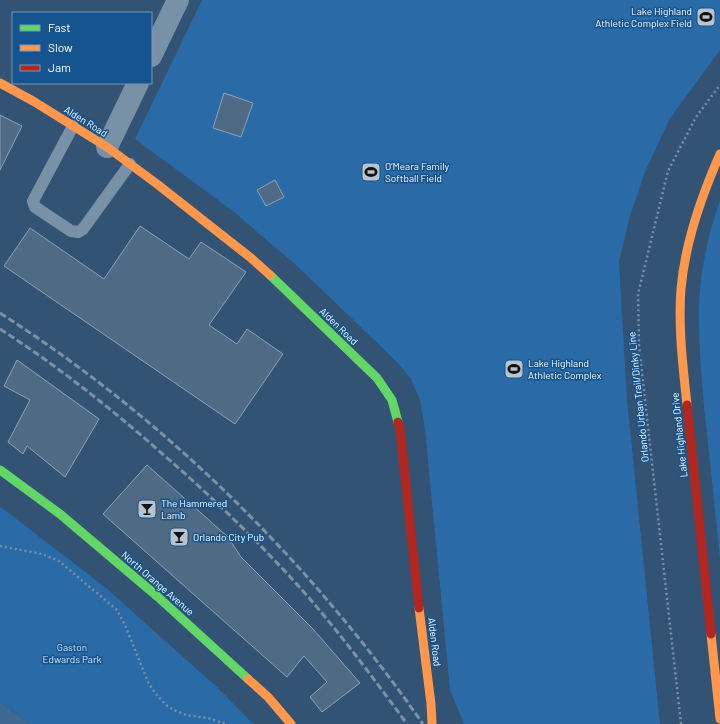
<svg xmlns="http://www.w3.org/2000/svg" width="720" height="724" font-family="Barlow,sans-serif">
	<rect width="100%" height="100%" fill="#325374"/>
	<g fill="#296aa7">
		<polygon points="202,0 720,0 720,50 669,120 645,172 630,216 619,261 622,314 627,399 660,724 464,724 450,690 425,429 420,400 411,379 395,360 297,266 234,212 135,139"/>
		<path d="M 720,200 L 720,558 C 715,510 710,463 705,416 C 702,384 699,351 699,319 C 698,279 707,238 720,200 Z"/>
		<polygon points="0,507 10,514 106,588 219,689 253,724 29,724 0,702"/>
	</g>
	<polygon fill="#3d6993" points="0,702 29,724 0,724"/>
	<g fill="#4f6a84" stroke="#8ea2b6">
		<polygon points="224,93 253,103 241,137 213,128"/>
		<polygon points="0,115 22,126 0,170"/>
		<polygon points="275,180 284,197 266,206 257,190"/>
		<polygon points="140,226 189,259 201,242 246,272 209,325 237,344 247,329 283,354 235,424 4,266 30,228 104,279"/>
		<polygon points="17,360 99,419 65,477 27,446 23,454 8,442 30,400 4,386"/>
		<polygon points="147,465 228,537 241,557 313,629 360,683 322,712 310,697 327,682 304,656 287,677 103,514"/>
	</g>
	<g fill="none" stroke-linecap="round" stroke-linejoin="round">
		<g stroke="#7991a7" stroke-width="2.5" stroke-dasharray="2 3" stroke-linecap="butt">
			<polyline points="0,546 42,554 59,561 117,610 125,625 148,682 155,693 166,705 174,710 186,715 208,718 226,724"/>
			<polyline points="681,724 639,346 638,294 668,171 696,117 720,85"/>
		</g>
		<polyline stroke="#7991a7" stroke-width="12" points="73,126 33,201 35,207 71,231 78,232 83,229 130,164"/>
		<g stroke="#7991a7" stroke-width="22">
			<polyline points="151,56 178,0"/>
			<polyline points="107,147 138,83"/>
		</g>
		<g stroke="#63d668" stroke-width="9">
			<polyline points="270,275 377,378 392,400 398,422"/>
			<polyline points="0,470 60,514 158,597 248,679"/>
		</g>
		<g stroke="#ff974d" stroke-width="9">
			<polyline points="0,83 33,101 107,147 157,184 251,258 270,275"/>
			<path d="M 687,405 C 683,367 678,327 681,289 C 685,242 701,197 720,154"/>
			<polyline points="419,608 431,704 432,724"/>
			<polyline points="711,634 720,719"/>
			<polyline points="248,679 268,697 291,724"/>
		</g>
		<g stroke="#b3261e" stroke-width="9">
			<polyline points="687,405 711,634"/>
			<polyline points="398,422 400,430 419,608"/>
		</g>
		<g stroke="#7b91a7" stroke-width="3" stroke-dasharray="7 3" stroke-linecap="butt">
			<path d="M 0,313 C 167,420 310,562 423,724"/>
			<path d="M 0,329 C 56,365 108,406 158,450 C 209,494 258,541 303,591 C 340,633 374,679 407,724"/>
		</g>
	</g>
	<defs>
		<symbol id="stadium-square" viewBox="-11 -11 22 22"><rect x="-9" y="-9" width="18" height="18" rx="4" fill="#b7c3ce" stroke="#165490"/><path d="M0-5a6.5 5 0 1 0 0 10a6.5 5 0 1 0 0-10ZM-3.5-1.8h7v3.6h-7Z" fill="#111"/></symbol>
		<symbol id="bar-square" viewBox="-11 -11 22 22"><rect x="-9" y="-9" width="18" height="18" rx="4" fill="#b7c3ce" stroke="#165490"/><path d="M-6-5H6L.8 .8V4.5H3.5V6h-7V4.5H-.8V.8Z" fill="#111"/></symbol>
	</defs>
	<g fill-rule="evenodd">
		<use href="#stadium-square" x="695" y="6" width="22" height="22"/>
		<use href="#stadium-square" x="360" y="161" width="22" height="22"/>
		<use href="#stadium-square" x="503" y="358" width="22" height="22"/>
		<use href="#bar-square" x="136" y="498" width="22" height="22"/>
		<use href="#bar-square" x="168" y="526" width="22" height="22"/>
	</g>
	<g text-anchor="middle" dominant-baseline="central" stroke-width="3" stroke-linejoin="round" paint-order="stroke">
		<g font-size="10" fill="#fff" stroke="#165490" text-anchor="start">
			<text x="692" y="11" text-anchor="end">Lake Highland<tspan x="692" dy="12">Athletic Complex Field</tspan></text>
			<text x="385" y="166">O’Meara Family<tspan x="385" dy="12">Softball Field</tspan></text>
			<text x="528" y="363">Lake Highland<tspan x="528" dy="12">Athletic Complex</tspan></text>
			<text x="161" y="503">The Hammered<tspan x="161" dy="12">Lamb</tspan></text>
			<text x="193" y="537">Orlando City Pub</text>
		</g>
		<g font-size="10" fill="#fff" stroke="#165490">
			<text transform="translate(86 121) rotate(32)">Alden Road</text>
			<text transform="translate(339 326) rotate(44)">Alden Road</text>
			<text transform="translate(638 397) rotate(-96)">Orlando Urban Trail/Dinky Line</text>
			<text transform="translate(679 435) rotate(-96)">Lake Highland Drive</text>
			<text transform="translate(158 583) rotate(41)">North Orange Avenue</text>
			<text transform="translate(435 642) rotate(83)">Alden Road</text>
		</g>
		<g font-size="10" fill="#cae4fc" stroke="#165490">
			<text x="72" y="647">Gaston<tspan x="72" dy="12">Edwards Park</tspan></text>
		</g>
	</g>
	<rect x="12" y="12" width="140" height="72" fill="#165490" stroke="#7398bc"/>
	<rect x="20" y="25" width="20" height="6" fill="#63d668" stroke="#7398bc"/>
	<text x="48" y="32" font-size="12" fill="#ffffff">Fast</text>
	<rect x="20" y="45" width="20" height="6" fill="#ff974d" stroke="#7398bc"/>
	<text x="48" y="52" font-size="12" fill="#ffffff">Slow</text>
	<rect x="20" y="65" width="20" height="6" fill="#b3261e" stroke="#7398bc"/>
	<text x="48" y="72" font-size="12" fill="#ffffff">Jam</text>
</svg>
